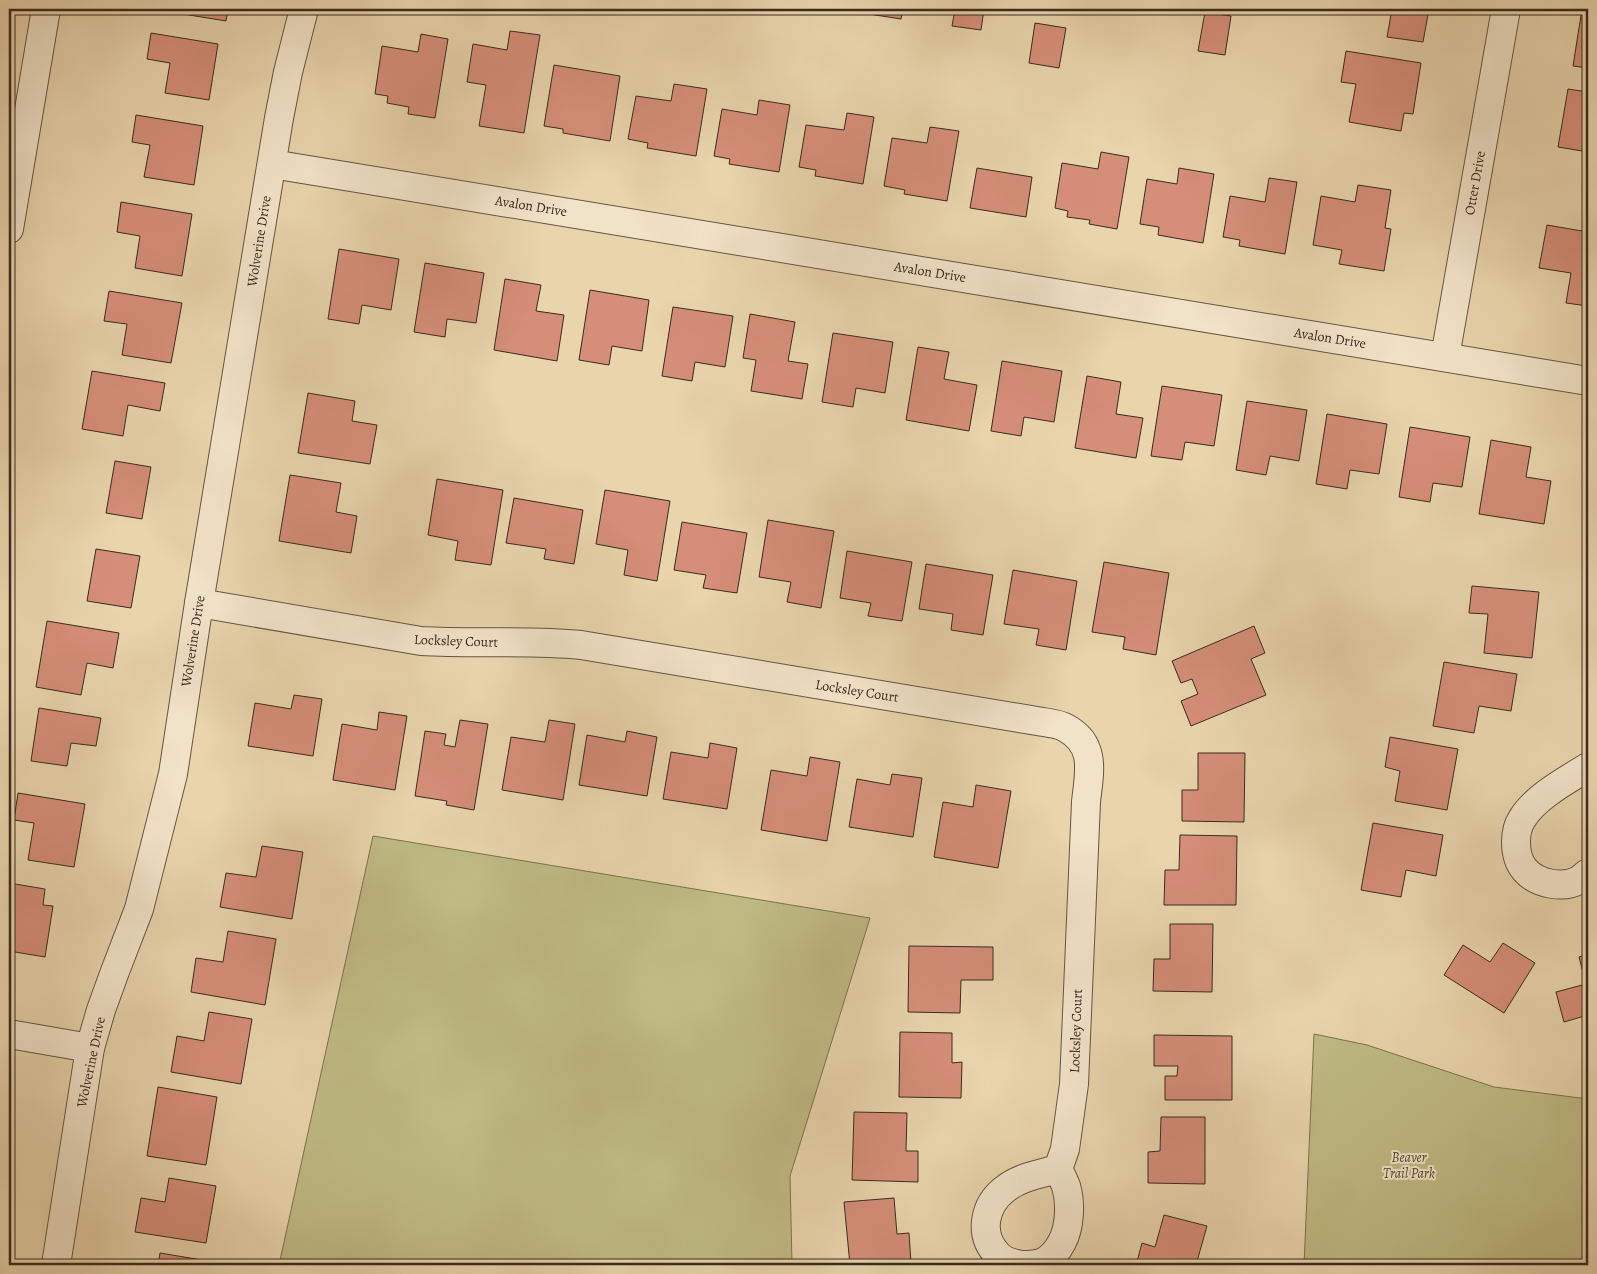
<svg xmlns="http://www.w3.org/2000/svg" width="1597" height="1274" font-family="Alegreya,serif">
	<rect width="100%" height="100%" fill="#e9d4ab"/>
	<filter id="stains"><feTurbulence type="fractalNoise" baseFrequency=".004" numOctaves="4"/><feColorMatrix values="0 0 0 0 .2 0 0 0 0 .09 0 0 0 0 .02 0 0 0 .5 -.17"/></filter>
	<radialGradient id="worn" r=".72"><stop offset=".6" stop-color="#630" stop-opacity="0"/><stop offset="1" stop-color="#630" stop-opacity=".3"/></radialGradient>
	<g fill="#bfba83" stroke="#7c7252">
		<polygon points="373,836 870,918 790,1176 792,1265 279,1265"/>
		<polygon points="1314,1034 1367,1045 1494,1087 1588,1099 1588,1265 1304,1265"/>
	</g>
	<g fill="#d58e78" stroke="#3a2b22">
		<polygon points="184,9 228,9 226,21 183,14"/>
		<polygon points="869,9 903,9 901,19 869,14"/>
		<polygon points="955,9 984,9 981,30 952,26"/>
		<polygon points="1392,9 1429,9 1423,42 1387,37"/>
		<polygon points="1582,9 1588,9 1588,68 1573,66"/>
		<polygon points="1205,12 1231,16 1225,55 1198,51"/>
		<polygon points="1035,23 1066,28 1059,68 1029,63"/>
		<polygon points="510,31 540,35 524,133 479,126 486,85 467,82 473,44 507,50"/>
		<polygon points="151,33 218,44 209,100 165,93 170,63 147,59"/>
		<polygon points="421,34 448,39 435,118 408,114 409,107 387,103 388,96 375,94 382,46 418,52"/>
		<polygon points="1346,51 1421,63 1413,114 1404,113 1401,131 1349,122 1356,84 1341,82"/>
		<polygon points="554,65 620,76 610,141 563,133 563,129 544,126"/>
		<polygon points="674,84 707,89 696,156 647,148 648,143 628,139 636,96 671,101"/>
		<polygon points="1568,89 1588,92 1588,152 1558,147"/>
		<polygon points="759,100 790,105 779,172 729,164 730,159 714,156 722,109 757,115"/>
		<polygon points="847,113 874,117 863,184 815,176 816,170 799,167 806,125 844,130"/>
		<polygon points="136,115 203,126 194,185 144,177 150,145 132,142"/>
		<polygon points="930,127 959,131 947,201 904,194 905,190 884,186 892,138 927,143"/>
		<polygon points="1101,152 1129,157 1117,229 1089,224 1090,220 1067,217 1068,211 1055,208 1062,163 1098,169"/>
		<polygon points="977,168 1032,177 1026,217 970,208"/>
		<polygon points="1179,168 1214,174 1203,243 1158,235 1159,227 1140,224 1147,179 1177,184"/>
		<polygon points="1269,178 1297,182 1285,254 1239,246 1240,240 1223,237 1230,196 1265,202"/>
		<polygon points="1358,185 1391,190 1385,228 1391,229 1384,271 1339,264 1342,250 1313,245 1321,196 1355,202"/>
		<polygon points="121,202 192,214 182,276 135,268 140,236 117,232"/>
		<polygon points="1547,225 1588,232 1588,306 1566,303 1571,273 1539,268"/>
		<polygon points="339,249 399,259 391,310 362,305 359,324 328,319"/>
		<polygon points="425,263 484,273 476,323 447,319 445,337 414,332"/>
		<polygon points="505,279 541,285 536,311 564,315 557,361 494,350"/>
		<polygon points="590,290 649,300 642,351 612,346 609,365 579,360"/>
		<polygon points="109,291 182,303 171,363 122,355 127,324 104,321"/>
		<polygon points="673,307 733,316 725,367 695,362 692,381 662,376"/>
		<polygon points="750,314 795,322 788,361 808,364 802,399 751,391 756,360 743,358"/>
		<polygon points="833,333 893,342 885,393 856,388 853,407 822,402"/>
		<polygon points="918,347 949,352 944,379 977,385 969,431 906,420"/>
		<polygon points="1002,361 1062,371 1054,422 1024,417 1021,436 991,431"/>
		<polygon points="92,371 165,383 160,411 128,405 123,436 82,429"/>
		<polygon points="1087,376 1121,382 1116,414 1143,418 1136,458 1075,448"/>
		<polygon points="1162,386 1222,395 1214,446 1185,442 1182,460 1151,456"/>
		<polygon points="308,393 355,401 352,421 377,425 370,464 298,453"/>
		<polygon points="1247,401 1307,410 1299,461 1270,456 1266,475 1236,470"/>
		<polygon points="1327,414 1387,424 1379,474 1350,470 1347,489 1316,484"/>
		<polygon points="1410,427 1470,437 1462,487 1433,483 1430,502 1399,497"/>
		<polygon points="1491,440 1531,447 1526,477 1551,481 1544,524 1479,514"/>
		<polygon points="115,461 151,467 142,519 106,513"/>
		<polygon points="290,475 341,483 336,512 357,516 351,553 279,541"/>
		<polygon points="437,479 503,490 491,565 455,560 458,541 428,535"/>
		<polygon points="605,490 670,501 657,581 624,575 628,550 596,544"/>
		<polygon points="514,498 583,510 574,564 544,559 546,549 506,543"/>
		<polygon points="768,520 834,531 821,608 787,602 791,582 759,577"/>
		<polygon points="682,522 747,533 737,593 703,588 706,575 674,570"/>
		<polygon points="96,549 140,556 131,608 87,601"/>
		<polygon points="847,551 912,562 902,621 868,616 871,603 840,598"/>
		<polygon points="1104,562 1169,573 1156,655 1123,649 1125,637 1092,632"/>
		<polygon points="926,564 993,575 983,635 951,630 953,614 919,609"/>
		<polygon points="1013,570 1077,581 1066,650 1036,645 1039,629 1004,624"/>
		<polygon points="1472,586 1539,592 1532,658 1484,653 1488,614 1469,613"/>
		<polygon points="47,621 119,633 113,668 87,663 81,695 36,687"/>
		<polygon points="1254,626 1265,653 1251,659 1266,695 1191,726 1181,701 1198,694 1192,679 1181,683 1172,661"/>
		<polygon points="1444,662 1517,674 1511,711 1479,706 1474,733 1433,726"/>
		<polygon points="294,695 322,699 313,756 248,746 255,703 291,709"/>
		<polygon points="39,708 101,718 96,746 71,743 67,766 31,761"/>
		<polygon points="379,712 407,716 395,790 333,780 342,724 377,730"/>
		<polygon points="460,720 488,724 474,810 446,805 447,801 415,796 425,731 446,734 444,745 455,747"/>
		<polygon points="549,720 575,724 563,800 502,790 511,737 545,742"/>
		<polygon points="627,731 657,737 647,796 579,785 587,735 625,742"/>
		<polygon points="1390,737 1458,749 1447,810 1395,801 1400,771 1385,767"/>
		<polygon points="710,743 737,748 727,809 663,799 671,752 708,758"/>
		<polygon points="1198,753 1245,753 1244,822 1182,821 1182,790 1198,790"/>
		<polygon points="810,757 840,762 827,841 761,830 771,770 807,776"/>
		<polygon points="892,774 922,778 913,837 849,827 857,779 890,785"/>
		<polygon points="976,785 1011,791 998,868 934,857 943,802 973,807"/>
		<polygon points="18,793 85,804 74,867 28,860 34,823 14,820"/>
		<polygon points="1373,823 1443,835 1436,876 1406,870 1401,897 1361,890"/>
		<polygon points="1180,835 1237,836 1236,905 1164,905 1165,870 1179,870"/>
		<polygon points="262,846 303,852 292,919 220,907 226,873 256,877"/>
		<polygon points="9,883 45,889 43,905 53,906 45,957 9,951"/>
		<polygon points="1170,924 1213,924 1212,992 1153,991 1154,959 1170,959"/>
		<polygon points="228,931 276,939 265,1005 191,992 196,958 223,962"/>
		<polygon points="1503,943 1535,963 1504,1013 1444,975 1463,945 1490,962"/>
		<polygon points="909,946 993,947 993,980 961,980 960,1013 908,1012"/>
		<polygon points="1588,954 1588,1015 1564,1022 1556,992 1586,984 1579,957"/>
		<polygon points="209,1012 252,1019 241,1084 171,1072 177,1036 204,1041"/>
		<polygon points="900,1032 952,1033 952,1063 962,1062 961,1098 899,1097"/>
		<polygon points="1154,1035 1232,1036 1232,1100 1165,1100 1165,1076 1177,1076 1178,1066 1154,1066"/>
		<polygon points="158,1087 217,1097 206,1165 147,1156"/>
		<polygon points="854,1112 907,1113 906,1151 918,1151 918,1182 852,1180"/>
		<polygon points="1161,1117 1205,1117 1205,1184 1148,1183 1148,1152 1160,1151"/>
		<polygon points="9,1118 14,1119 9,1153"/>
		<polygon points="169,1178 216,1186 206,1243 135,1232 141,1198 165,1202"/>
		<polygon points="894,1198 897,1234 909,1233 911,1263 893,1265 850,1265 844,1202"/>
		<polygon points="1164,1215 1207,1226 1196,1265 1136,1265 1142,1243 1155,1247"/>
		<polygon points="160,1253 202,1260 202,1265 158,1265"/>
	</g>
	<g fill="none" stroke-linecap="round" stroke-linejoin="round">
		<defs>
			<g id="minor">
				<polyline points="272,164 1588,381"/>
				<polyline points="9,229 46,9"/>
				<polyline points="1445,357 1506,9"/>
				<path d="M 199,603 L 421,641 C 474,644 528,640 581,645 L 1043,722 C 1050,723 1059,724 1066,728 C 1097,745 1089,773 1086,802 L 1074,1084 L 1065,1149 L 1058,1169 C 1061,1175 1064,1181 1066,1186 C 1071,1203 1070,1227 1062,1242 C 1058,1250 1050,1260 1041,1263 C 1027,1267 1008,1265 998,1255 C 978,1235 984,1205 1005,1189 C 1020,1177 1040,1174 1058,1169"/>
				<path d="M 1588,767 C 1567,780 1535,797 1522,819 C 1518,825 1516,834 1516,842 C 1516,852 1518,862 1525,870 C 1537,884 1563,889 1579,880 C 1582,878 1585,875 1588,873"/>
				<polyline points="9,1034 90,1048"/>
				<polyline points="56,1265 90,1048 101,1010 114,974 139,909 173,774 199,603 279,118 288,72 304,9"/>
			</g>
		</defs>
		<use href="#minor" stroke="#654" stroke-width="30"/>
		<use href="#minor" stroke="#f1e3c8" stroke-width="28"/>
	</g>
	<g text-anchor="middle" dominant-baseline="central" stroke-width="4" stroke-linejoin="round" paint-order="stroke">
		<g font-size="14" fill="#3a2b22" stroke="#f1e3c8">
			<text transform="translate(1475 183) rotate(-80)">Otter Drive</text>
			<text transform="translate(531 206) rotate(9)">Avalon Drive</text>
			<text transform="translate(259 241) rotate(-81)">Wolverine Drive</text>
			<text transform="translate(930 272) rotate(9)">Avalon Drive</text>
			<text transform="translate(1330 338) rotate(9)">Avalon Drive</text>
			<text transform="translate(193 641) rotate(-81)">Wolverine Drive</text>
			<text transform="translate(456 641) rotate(2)">Locksley Court</text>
			<text transform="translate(857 691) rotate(9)">Locksley Court</text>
			<text transform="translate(1076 1031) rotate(-88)">Locksley Court</text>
			<text transform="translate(91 1062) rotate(-78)">Wolverine Drive</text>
		</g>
		<g font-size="14" font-style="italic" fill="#554835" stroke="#f1e3c8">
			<text x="1409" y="1157">Beaver<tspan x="1409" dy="16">Trail Park</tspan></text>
		</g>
	</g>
	<rect width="1597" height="1274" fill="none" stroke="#e9d4ab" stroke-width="30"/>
	<rect x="10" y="10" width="1577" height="1254" fill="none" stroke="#3a2b22" stroke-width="2.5"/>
	<rect x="15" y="15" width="1567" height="1244" fill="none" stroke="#3a2b22"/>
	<rect width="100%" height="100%" filter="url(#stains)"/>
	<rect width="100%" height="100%" fill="url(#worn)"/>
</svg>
